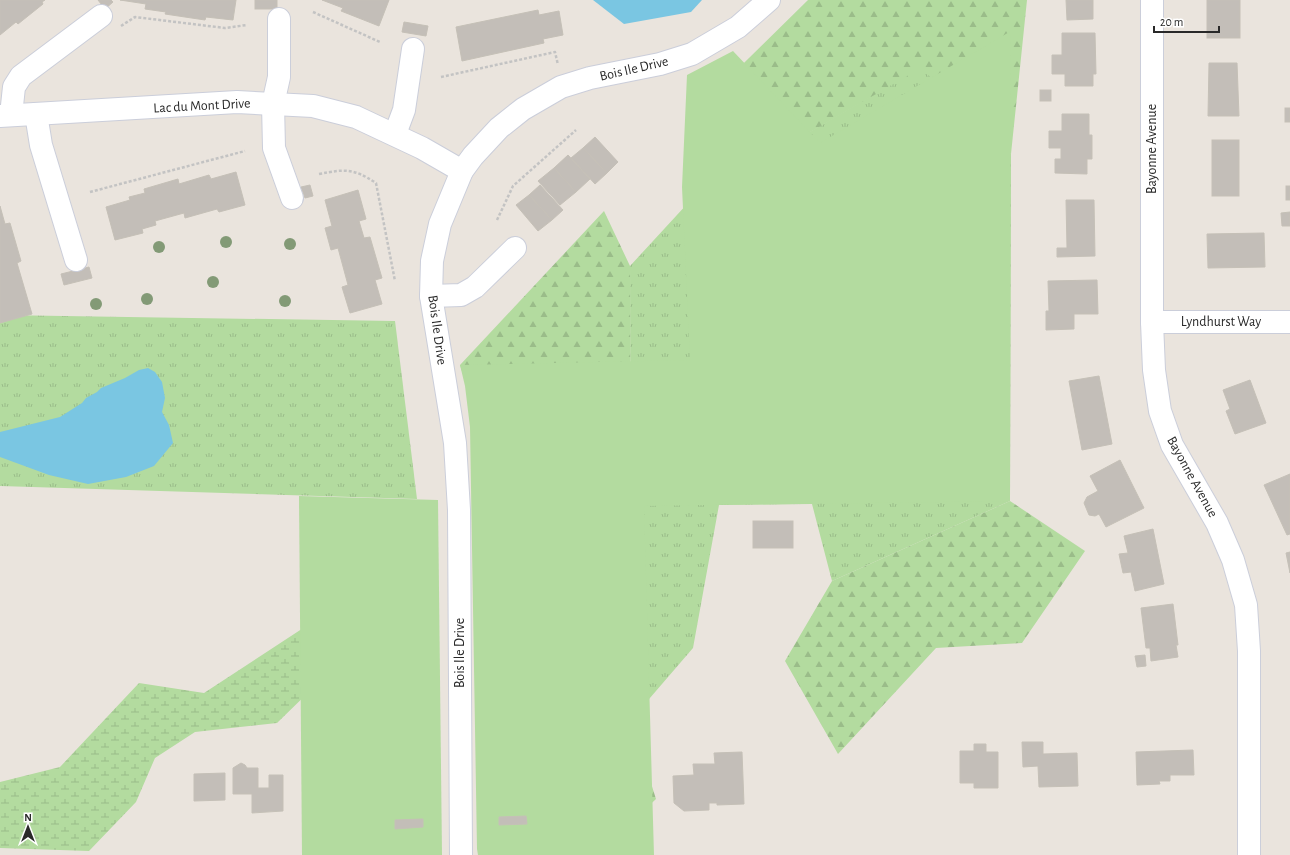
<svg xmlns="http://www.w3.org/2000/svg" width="1290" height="855" font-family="'Alegreya Sans',sans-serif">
	<defs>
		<pattern id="grass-tufts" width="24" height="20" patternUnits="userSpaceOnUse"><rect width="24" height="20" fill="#b3db9f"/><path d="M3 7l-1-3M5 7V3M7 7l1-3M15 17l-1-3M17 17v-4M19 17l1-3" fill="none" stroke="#9abc89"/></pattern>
		<pattern id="forest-firs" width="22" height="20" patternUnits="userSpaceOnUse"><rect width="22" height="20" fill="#b3db9f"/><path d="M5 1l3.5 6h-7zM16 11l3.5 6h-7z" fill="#9abc89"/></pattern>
		<pattern id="wetland-marsh" width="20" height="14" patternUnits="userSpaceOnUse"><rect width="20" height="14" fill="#b3db9f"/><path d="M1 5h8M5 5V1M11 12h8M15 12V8" fill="none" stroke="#9abc89"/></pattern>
	</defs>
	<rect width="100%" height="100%" fill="#eae4dd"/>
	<g fill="url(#grass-tufts)">
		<polygon points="921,67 1011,154 1010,501 832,581 812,504 719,505 693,648 631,720 630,266 688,203"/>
		<polygon points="0,315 395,321 417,499 0,486"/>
	</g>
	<g fill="url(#forest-firs)">
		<polygon points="808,0 1027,0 1011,154 921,68 688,203 691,115"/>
		<polygon points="604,211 630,266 631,720 656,799 636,818 535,595 460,365"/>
		<polygon points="1010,501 1085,551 1022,643 936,648 838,754 785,661 832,581"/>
	</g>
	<polygon fill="url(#wetland-marsh)" points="317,619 357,645 277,723 195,732 155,758 136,802 89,851 0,848 0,782 60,767 139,683 204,693"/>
	<g fill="#b3db9f">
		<polygon points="1011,31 1010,501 644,506 654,855 478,855 477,849 470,427 465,386 460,365 690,360 682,187 687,75 733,51 820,143"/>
		<polygon points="299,496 438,500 442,855 302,855"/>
	</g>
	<g fill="#7ac6e2">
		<polygon points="593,0 702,0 691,12 624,24"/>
		<polygon points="148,368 155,372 162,382 165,398 162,412 169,425 173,443 154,466 126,477 88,484 49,475 0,457 0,432 60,417 82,403 86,398 97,392 101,388 125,378 139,370"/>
	</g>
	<g fill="#c3beb8" stroke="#c5c0b7">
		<polygon points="0,0 45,0 42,2 43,4 18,24 16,22 0,35"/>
		<polygon points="98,0 111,0 113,2 105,9"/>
		<polygon points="120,0 236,0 233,20 206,17 205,20 165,14 166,12 145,9 146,4"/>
		<rect x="255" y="0" width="22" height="9"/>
		<polygon points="322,0 389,0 379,26 341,11 343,8"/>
		<polygon points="1066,0 1093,0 1093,19 1067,20"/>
		<rect x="1207" y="0" width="33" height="38"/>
		<polygon points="538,10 539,15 559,11 563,35 543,39 544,43 462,61 456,27"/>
		<polygon points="404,22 428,26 426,36 402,32"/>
		<polygon points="1062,33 1095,33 1096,74 1093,74 1093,86 1065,86 1065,74 1052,74 1052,55 1062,55"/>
		<polygon points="1209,63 1237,63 1239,116 1208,116"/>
		<rect x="1040" y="90" width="11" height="11"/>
		<rect x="1285" y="108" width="5" height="14"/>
		<polygon points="1062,114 1089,114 1089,135 1092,135 1092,159 1087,159 1087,174 1055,173 1055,159 1061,159 1061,148 1049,148 1049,131 1062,131"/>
		<polygon points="595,137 618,162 607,173 583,148"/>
		<rect x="1212" y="140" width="27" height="56"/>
		<polygon points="583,148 607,173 595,184 571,158"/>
		<polygon points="568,155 590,179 576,192 554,168"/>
		<polygon points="554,168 576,192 560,205 538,181"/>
		<polygon points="236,172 245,205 219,212 217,209 185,218 184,213 155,221 156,225 142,229 143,233 115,240 106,207 130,200 129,197 145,193 144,189 178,179 179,184 209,175 211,179"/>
		<polygon points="310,185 313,196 305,198 301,187"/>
		<polygon points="540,185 563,210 552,220 529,195"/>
		<rect x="1286" y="186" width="4" height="14"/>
		<polygon points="358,190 366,219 359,221 364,238 370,237 382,278 375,280 382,304 350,313 342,287 348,285 338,248 331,250 325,228 332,226 325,200"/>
		<polygon points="529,195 552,220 538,231 516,205"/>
		<polygon points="1066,200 1094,200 1095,256 1057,257 1057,248 1067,248"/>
		<polygon points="0,206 5,224 10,223 21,261 17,263 32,314 0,323"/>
		<polygon points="1290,212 1290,226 1282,226 1281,213"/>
		<polygon points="1264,233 1265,267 1208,268 1207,234"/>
		<polygon points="89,267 92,278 64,285 61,274"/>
		<polygon points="1097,280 1098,314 1074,314 1074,329 1046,330 1046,311 1049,311 1048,281"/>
		<polygon points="1099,376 1112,444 1082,450 1069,381"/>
		<polygon points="1250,380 1266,423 1235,434 1226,411 1230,409 1223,390"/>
		<polygon points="1120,460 1144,508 1106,527 1099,514 1095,516 1089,515 1084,503 1087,497 1098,491 1090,476"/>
		<polygon points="1290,474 1290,534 1287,535 1264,485"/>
		<rect x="753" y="521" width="40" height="27"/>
		<polygon points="1153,529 1164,584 1135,591 1131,572 1123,573 1119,554 1128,553 1124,536"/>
		<polygon points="1290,552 1290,573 1286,553"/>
		<polygon points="1173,604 1178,645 1176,645 1178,657 1151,661 1150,648 1146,648 1141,608"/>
		<polygon points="1145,655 1146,666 1137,667 1135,656"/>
		<polygon points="1022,742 1043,742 1043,754 1077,753 1078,786 1039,787 1038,766 1023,767"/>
		<polygon points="974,744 986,744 986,752 998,752 998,788 974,788 974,783 960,783 960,751 974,751"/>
		<polygon points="1193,750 1194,775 1170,775 1170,781 1159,781 1160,784 1137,785 1136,752"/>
		<polygon points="742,752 744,804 717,805 717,803 709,803 709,810 684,811 674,803 673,776 694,775 693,764 715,764 714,753"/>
		<polygon points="241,763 245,765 247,768 258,768 258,788 269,788 269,775 283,775 283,811 252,813 252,794 233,794 233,768"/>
		<polygon points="225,773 225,800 194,801 194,774"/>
		<polygon points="526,816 527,824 499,825 499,817"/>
		<polygon points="423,819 423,827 395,829 395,820"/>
	</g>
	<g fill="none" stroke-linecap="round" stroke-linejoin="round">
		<defs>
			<g id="minor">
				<polyline points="1152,0 1152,322 1154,370 1160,411 1172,445 1217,523 1233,560 1246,605 1249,651 1249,855"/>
				<polyline points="279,19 279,77 273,104 274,148 292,198"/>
				<polyline points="36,114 41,145 76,260"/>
				<polyline points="11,115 14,87 21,76 101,16"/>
				<polyline points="0,116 237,102 313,106 356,117 422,148 462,171"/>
				<polyline points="395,134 404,110 413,49"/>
				<polyline points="431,296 461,295 475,287 515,248"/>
				<polyline points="1152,322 1290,322"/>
				<polyline points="461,855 459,510 455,443 431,296 432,261 440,224 462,171 473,156 499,128 523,109 561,87 590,78 660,64 692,54 738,27 769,0"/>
			</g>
		</defs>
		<use href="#minor" stroke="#cbceda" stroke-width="24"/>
		<g stroke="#c3c3c3" stroke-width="2.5" stroke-dasharray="3 2" stroke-linecap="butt">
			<polyline points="313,12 380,42"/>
			<polyline points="121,26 135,17 225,28 247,25"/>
			<polyline points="441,77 555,52 558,65"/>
			<path d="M 319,174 C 345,169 353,168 376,183 L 395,281"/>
			<polyline points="90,192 245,151"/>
			<polyline points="497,220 513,186 576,130"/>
		</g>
		<use href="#minor" stroke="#fff" stroke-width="22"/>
	</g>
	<g fill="#839a76">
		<circle cx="226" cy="242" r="6"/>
		<circle cx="290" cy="244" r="6"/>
		<circle cx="159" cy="247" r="6"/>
		<circle cx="213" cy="282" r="6"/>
		<circle cx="147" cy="299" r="6"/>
		<circle cx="285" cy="301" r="6"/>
		<circle cx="96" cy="304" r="6"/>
	</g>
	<g text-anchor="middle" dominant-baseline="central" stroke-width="3" stroke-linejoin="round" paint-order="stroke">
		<g font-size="14" fill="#292929" stroke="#fff">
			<text transform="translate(634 69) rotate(-13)">Bois Ile Drive</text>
			<text transform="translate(202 106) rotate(-3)">Lac du Mont Drive</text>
			<text transform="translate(1152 149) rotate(-90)">Bayonne Avenue</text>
			<text x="1221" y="322">Lyndhurst Way</text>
			<text transform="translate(437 330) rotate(82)">Bois Ile Drive</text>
			<text transform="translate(1192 477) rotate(61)">Bayonne Avenue</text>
			<text transform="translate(460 653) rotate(-90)">Bois Ile Drive</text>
		</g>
	</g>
	<g transform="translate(28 827)" stroke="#ffffff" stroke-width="3" paint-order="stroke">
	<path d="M0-3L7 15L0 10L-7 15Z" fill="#292929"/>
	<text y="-6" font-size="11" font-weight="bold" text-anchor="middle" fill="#292929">N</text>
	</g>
	<path d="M1154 26v6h65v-6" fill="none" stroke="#292929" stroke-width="2"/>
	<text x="1160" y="26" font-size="12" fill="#292929" stroke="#ffffff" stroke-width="3" paint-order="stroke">20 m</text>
</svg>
